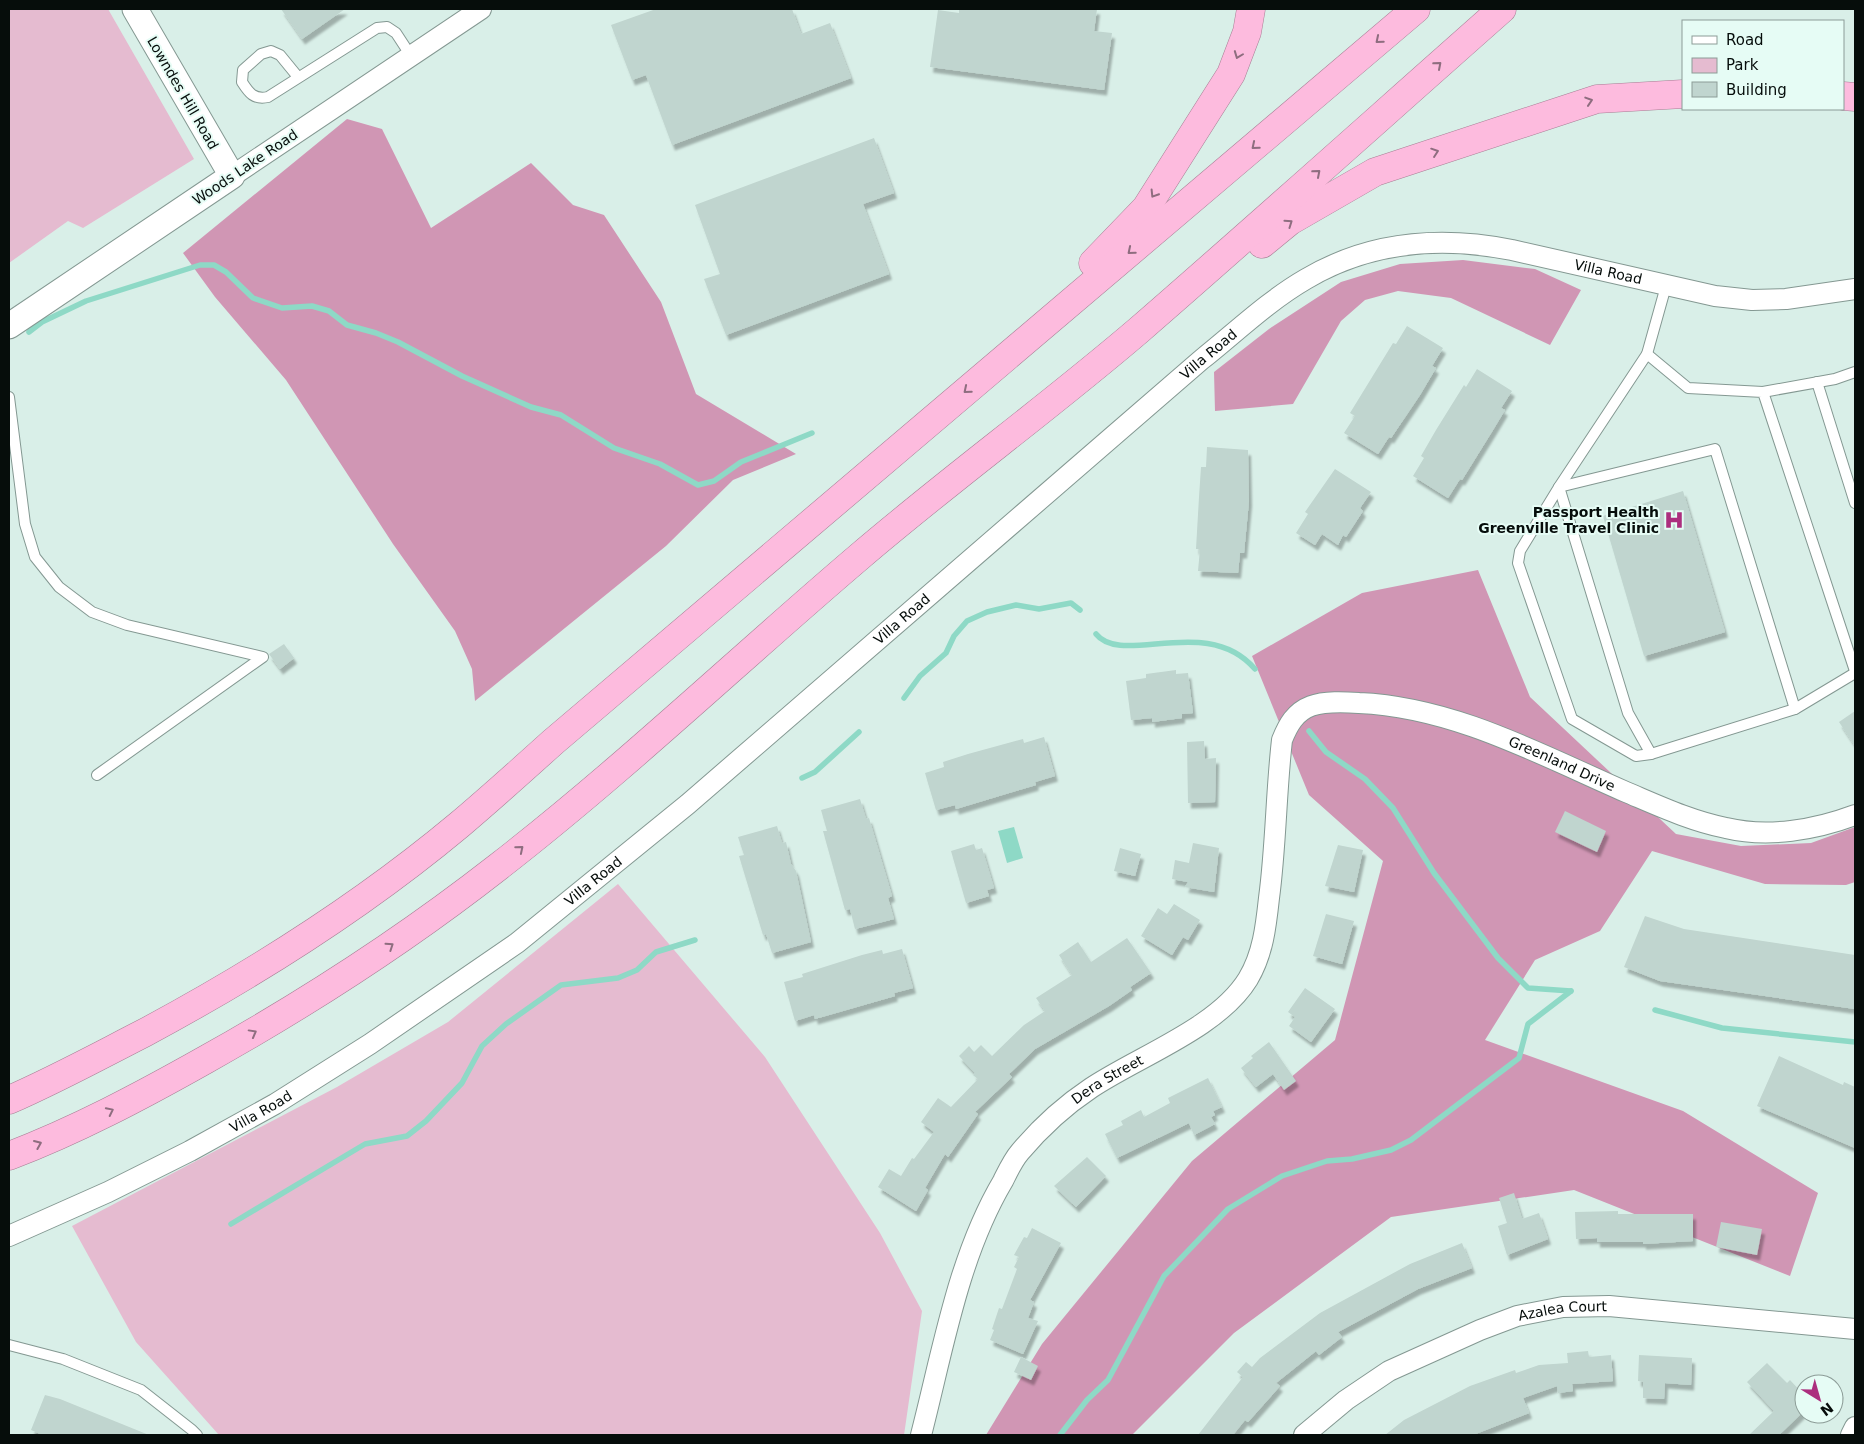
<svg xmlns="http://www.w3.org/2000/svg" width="1864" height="1444" font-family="'DejaVu Sans',sans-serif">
	<defs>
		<filter id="shadow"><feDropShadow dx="3" dy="5.5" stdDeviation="1" flood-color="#0004"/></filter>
	</defs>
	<rect width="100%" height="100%" fill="#d9efe8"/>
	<g fill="#e5bbd0">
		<polygon points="9,9 108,9 194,159 83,228 68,221 9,263"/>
		<polygon points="618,884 765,1057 880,1233 922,1311 904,1435 219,1435 136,1342 72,1226 337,1087 448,1022"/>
	</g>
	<g fill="#d096b4">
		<polygon points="347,119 382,129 431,228 531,163 573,205 604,215 661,302 696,394 796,454 733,480 666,546 475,701 472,669 455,631 393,544 286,380 215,297 183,253"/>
		<polygon points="1463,260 1535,269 1581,290 1550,345 1451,298 1398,291 1365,300 1341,321 1293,404 1215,411 1214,372 1269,329 1341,282 1400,264"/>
		<polygon points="1478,570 1530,697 1676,834 1741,846 1811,843 1855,827 1855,882 1846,885 1765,884 1652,851 1600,931 1535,960 1485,1040 1683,1111 1818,1193 1790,1276 1574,1190 1391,1217 1234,1333 1132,1435 986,1435 1042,1344 1192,1161 1335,1040 1383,861 1309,795 1252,656 1362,593"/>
	</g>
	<polygon fill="#8ed9c6" points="1014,827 1023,858 1007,863 998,831"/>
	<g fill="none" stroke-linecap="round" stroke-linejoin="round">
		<g stroke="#8ed9c6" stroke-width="5.5">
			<polyline points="29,332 42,322 86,301 200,265 214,265 226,272 253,298 282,308 312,306 329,311 347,325 376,333 398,342 462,376 531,407 561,415 614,448 660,464 698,485 714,481 741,462 812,433"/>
			<path d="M 1096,634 C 1122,667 1207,613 1255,669"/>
			<polyline points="904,698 920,676 946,653 954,636 967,621 987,612 1016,605 1039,609 1071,603 1080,610"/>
			<polyline points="1309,731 1326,752 1365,779 1393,808 1434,873 1498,958 1528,988 1571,991"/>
			<polyline points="802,778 815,772 859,732"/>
			<polyline points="1655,1010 1722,1028 1855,1042"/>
			<polyline points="231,1224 365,1144 407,1136 426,1121 462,1083 482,1046 506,1024 561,985 618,978 637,970 656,952 695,940"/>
			<polyline points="1060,1435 1087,1400 1108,1380 1164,1276 1228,1209 1282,1176 1327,1161 1352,1159 1391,1150 1411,1140 1519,1058 1528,1024 1571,991"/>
		</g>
	</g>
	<g fill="#c0d5cf" filter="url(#shadow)">
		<polygon points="281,9 345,9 302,39"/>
		<polygon points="656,9 792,9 801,34 830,23 851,78 672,145 646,75 632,80 611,25"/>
		<polygon points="959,9 1097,9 1094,31 1112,33 1104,90 930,67 938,10 959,13"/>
		<polygon points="874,138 894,193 863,204 889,274 726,335 704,279 720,274 695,205"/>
		<polygon points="1407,326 1443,348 1432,366 1436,368 1420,395 1391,438 1389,437 1378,454 1344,433 1355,416 1350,413 1393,343 1396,344"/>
		<polygon points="1477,369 1512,391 1501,408 1505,410 1493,430 1462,480 1460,479 1448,498 1413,476 1424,458 1421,456 1436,430 1464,385 1466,387"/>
		<polygon points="1207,447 1248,450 1249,501 1244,553 1240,553 1238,573 1198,571 1200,549 1196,549 1199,497 1201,467 1206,467"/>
		<polygon points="1335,469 1371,492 1360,508 1363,511 1346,537 1343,535 1338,545 1322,534 1315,545 1296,533 1308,514 1305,512"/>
		<polygon points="1683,491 1725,632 1644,656 1603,516"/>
		<polygon points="284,644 294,658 280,669 269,654"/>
		<polygon points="1176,670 1176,674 1188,673 1193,713 1182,714 1182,718 1152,722 1152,718 1131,720 1126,681 1146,678 1146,674"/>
		<polygon points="1855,711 1855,746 1839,722"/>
		<polygon points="1044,737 1055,776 1035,782 1036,785 956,809 955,805 936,810 925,773 944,767 943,762 968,754 1023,739 1024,743"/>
		<polygon points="1204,741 1205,759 1216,758 1215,802 1188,803 1187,742"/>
		<polygon points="860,799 866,819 869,818 892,896 888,898 894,919 855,929 850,909 845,910 823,831 827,831 821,810"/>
		<polygon points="1565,811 1606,831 1597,852 1555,832"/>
		<polygon points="777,826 782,843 786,842 791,864 796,871 811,942 772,953 766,934 763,935 739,856 744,855 738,837"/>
		<polygon points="1193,843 1219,848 1214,892 1185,887 1188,882 1172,879 1175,860 1189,863"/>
		<polygon points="974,844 976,850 982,848 994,888 987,890 989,896 966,903 951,851"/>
		<polygon points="1338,845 1363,850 1354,892 1325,886"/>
		<polygon points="1120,848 1141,854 1135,876 1114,871"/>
		<polygon points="1174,904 1200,920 1188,940 1183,937 1172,955 1141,936 1158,908 1167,914"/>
		<polygon points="1326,914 1354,921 1342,964 1313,956"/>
		<polygon points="1645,916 1684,929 1855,955 1855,1009 1660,981 1624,967"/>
		<polygon points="1127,938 1151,973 1130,987 1132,990 1109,1006 1035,1049 1009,1074 1012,1077 975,1112 978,1114 948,1157 945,1154 925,1188 928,1190 916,1211 878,1187 889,1169 901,1176 912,1158 914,1159 934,1132 921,1122 938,1098 951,1107 978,1079 973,1075 975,1073 959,1056 969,1046 974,1052 981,1045 992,1056 1024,1025 1045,1011 1036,998 1072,975 1059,955 1078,942 1091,962"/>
		<polygon points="902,949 913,988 894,993 895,996 815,1019 814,1015 795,1021 784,982 803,977 802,974 862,955 882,950 883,954"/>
		<polygon points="1305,988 1335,1009 1311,1042 1289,1026 1295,1017 1288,1012"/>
		<polygon points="1269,1042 1296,1081 1284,1090 1273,1074 1256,1087 1241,1068 1253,1058 1251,1056"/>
		<polygon points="1779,1056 1843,1085 1844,1082 1855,1087 1855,1148 1757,1106"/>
		<polygon points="1208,1078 1222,1107 1213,1111 1215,1115 1211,1117 1215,1124 1194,1135 1189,1123 1117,1158 1105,1134 1123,1125 1121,1121 1141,1110 1144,1117 1170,1103 1168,1098"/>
		<polygon points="1087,1157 1106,1176 1076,1207 1054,1186"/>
		<polygon points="1514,1193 1522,1219 1539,1213 1548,1239 1507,1255 1498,1226 1507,1223 1499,1198"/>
		<polygon points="1618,1211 1618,1214 1693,1214 1693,1241 1643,1244 1643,1242 1597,1242 1597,1238 1576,1239 1575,1212"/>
		<polygon points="1721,1222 1762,1229 1757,1255 1716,1247"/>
		<polygon points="1032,1228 1061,1243 1030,1300 1034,1302 1028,1318 1038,1321 1023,1354 990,1340 994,1330 992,1329 999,1308 1002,1309 1017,1269 1014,1267 1019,1257 1014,1255 1024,1237 1027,1238"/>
		<polygon points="1462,1243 1472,1268 1418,1289 1338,1332 1342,1337 1319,1355 1316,1351 1276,1383 1280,1386 1248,1422 1245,1420 1233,1435 1198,1435 1243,1377 1237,1372 1246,1362 1252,1367 1260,1358 1320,1313 1410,1264"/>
		<polygon points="1588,1351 1589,1357 1611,1355 1613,1381 1572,1384 1573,1391 1558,1393 1557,1386 1523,1398 1529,1413 1473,1435 1385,1435 1404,1420 1470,1386 1515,1370 1516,1373 1539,1365 1568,1363 1567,1353"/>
		<polygon points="1639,1355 1692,1358 1691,1385 1665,1383 1664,1399 1643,1398 1643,1382 1638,1381"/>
		<polygon points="1021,1357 1038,1366 1031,1380 1014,1372"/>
		<polygon points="1767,1363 1787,1383 1790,1380 1804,1395 1804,1411 1779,1435 1749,1435 1774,1411 1747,1382"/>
		<polygon points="45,1395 60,1399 149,1435 43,1435 31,1430"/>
	</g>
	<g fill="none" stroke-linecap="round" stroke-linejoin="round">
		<defs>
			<g id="service">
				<path d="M 298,77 L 280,55 L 271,51 L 261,54 L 243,70 L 242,82 C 249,93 254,100 268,97 L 377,28 L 387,27 L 396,33 L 411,56"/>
				<polyline points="1666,286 1647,354 1559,487 1628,713 1651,754 1795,709 1855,673"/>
				<polyline points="1647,354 1688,388 1763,392 1855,671"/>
				<polyline points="1817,382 1855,503"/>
				<polyline points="1763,392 1835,379 1855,372"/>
				<polyline points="9,397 25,524 35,557 59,587 92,612 127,625 263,657 97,775"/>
				<polyline points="1651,754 1636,756 1572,719 1518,563 1520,551 1559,487 1715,449 1795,709"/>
				<polyline points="9,1345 63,1359 141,1390 192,1430 197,1435"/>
			</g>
			<g id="minor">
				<polyline points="232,176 481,9"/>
				<path id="s1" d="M 9,1236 L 108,1192 L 190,1151 L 275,1104 L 370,1044 L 517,943 L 688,804 L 1201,360 C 1235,333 1268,301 1306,279 C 1370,241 1441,236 1512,250 L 1715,296 L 1752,300 L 1786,299 L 1855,289"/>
				<path id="s2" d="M 921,1435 C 943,1350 958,1257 1003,1181 C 1008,1171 1013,1160 1020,1152 C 1041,1127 1064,1106 1091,1088 C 1139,1056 1218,1028 1248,979 C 1263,954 1266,926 1269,898 C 1276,846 1276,792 1282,740 C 1288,725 1295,712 1311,706 C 1325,701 1344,702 1359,703 C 1454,707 1541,755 1626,792 C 1659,806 1691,821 1726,828 C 1768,838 1815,830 1855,815"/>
				<path id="s3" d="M 1304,1435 L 1346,1400 L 1389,1371 L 1480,1330 L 1517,1316 L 1563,1307 L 1609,1306 L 1855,1329"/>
				<polyline points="1851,1435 1855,1427"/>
			</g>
			<polyline id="tertiary" points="9,326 232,176 135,9"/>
			<g id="motorway">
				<polyline points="1843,96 1855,97"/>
				<polyline points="1262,244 1290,221 1375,172 1597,99 1683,94"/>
				<polyline points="1093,263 1146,208 1231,74 1247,32 1251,9"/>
				<path d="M 9,1100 C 55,1080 99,1056 144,1033 C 256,973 362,906 459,825 C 491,798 522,770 553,742 L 1416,9"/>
				<path d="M 9,1156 C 77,1130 141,1096 205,1060 C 307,1003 406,939 498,867 C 623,770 738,660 859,557 C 950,479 1048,408 1139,330 C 1261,224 1381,116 1502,9"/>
			</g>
		</defs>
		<use href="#service" stroke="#849892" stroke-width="12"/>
		<use href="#minor" stroke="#849892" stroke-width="22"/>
		<use href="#tertiary" stroke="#849892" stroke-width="27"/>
		<use href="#motorway" stroke="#a77e94" stroke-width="29"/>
		<use href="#service" stroke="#fff" stroke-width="10"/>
		<use href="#minor" stroke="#fff" stroke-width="20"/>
		<use href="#tertiary" stroke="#fff" stroke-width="25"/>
		<use href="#motorway" stroke="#fdbbde" stroke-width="28"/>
	</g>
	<defs><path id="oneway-chevron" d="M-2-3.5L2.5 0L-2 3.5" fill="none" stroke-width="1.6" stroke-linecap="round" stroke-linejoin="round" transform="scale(1.25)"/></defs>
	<g stroke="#8e6d7f">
		<use href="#oneway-chevron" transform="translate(1379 40) rotate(140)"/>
		<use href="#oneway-chevron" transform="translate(1238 55) rotate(111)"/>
		<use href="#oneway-chevron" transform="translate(1438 65) rotate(-41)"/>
		<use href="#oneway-chevron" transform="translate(1589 101) rotate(-18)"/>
		<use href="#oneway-chevron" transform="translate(1255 146) rotate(140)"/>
		<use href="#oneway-chevron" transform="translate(1435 152) rotate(-19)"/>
		<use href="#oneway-chevron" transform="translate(1317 173) rotate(-41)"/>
		<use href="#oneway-chevron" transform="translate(1154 194) rotate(122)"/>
		<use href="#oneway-chevron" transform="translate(1289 223) rotate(-35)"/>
		<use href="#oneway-chevron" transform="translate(1131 251) rotate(140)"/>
		<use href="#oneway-chevron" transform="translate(967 390) rotate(140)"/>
		<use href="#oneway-chevron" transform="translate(520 849) rotate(-40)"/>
		<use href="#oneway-chevron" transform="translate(390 946) rotate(-34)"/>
		<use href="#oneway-chevron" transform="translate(253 1033) rotate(-29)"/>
		<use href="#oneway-chevron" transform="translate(110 1111) rotate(-26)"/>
		<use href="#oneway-chevron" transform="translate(38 1144) rotate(-23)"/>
	</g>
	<defs>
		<symbol id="hospital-bare" viewBox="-9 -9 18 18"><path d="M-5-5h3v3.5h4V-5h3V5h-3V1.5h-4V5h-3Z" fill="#ac2e7e" stroke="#e6fcf5" stroke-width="2.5" paint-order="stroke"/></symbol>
	</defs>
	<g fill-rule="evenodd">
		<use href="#hospital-bare" x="1660" y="506" width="28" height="28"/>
	</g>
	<g text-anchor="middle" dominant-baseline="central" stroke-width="4" stroke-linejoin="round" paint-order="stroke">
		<g font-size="14" fill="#060d0b" stroke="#e6fcf5">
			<text transform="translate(183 93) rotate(60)">Lowndes Hill Road</text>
			<text transform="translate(245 167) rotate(-34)">Woods Lake Road</text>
			<text stroke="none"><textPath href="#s1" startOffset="1931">Villa Road</textPath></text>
			<text stroke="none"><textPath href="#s1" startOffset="1496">Villa Road</textPath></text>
			<text stroke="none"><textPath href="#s1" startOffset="1091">Villa Road</textPath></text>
			<text stroke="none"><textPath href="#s2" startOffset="1141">Greenland Drive</textPath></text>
			<text stroke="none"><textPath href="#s1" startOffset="686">Villa Road</textPath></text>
			<text stroke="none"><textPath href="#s2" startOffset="416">Dera Street</textPath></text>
			<text stroke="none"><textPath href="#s1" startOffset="281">Villa Road</textPath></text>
			<text stroke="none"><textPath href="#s3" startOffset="292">Azalea Court</textPath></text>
		</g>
		<g font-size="14" font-weight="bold" fill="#060d0b" stroke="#e6fcf5" text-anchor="end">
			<text x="1659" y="512">Passport Health<tspan x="1659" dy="16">Greenville Travel Clinic</tspan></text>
		</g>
	</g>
	<rect width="1864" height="1444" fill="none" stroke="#060d0b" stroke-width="20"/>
	<rect x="1682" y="20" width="162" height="90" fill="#e6fcf5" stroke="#8c9c97"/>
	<rect x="1692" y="36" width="25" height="8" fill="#ffffff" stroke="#8c9c97"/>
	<text x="1726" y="45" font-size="15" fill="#060d0b">Road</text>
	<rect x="1692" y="58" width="25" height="15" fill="#e5bbd0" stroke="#8c9c97"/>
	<text x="1726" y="70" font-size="15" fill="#060d0b">Park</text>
	<rect x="1692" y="82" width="25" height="15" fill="#c0d5cf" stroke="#8c9c97"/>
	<text x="1726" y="95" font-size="15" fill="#060d0b">Building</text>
	<g transform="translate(1819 1399) rotate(143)"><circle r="24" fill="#e6fcf5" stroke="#8c9c97"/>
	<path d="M0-4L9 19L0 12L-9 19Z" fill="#ac2e7e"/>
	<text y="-8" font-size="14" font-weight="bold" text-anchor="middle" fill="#060d0b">N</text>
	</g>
</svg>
